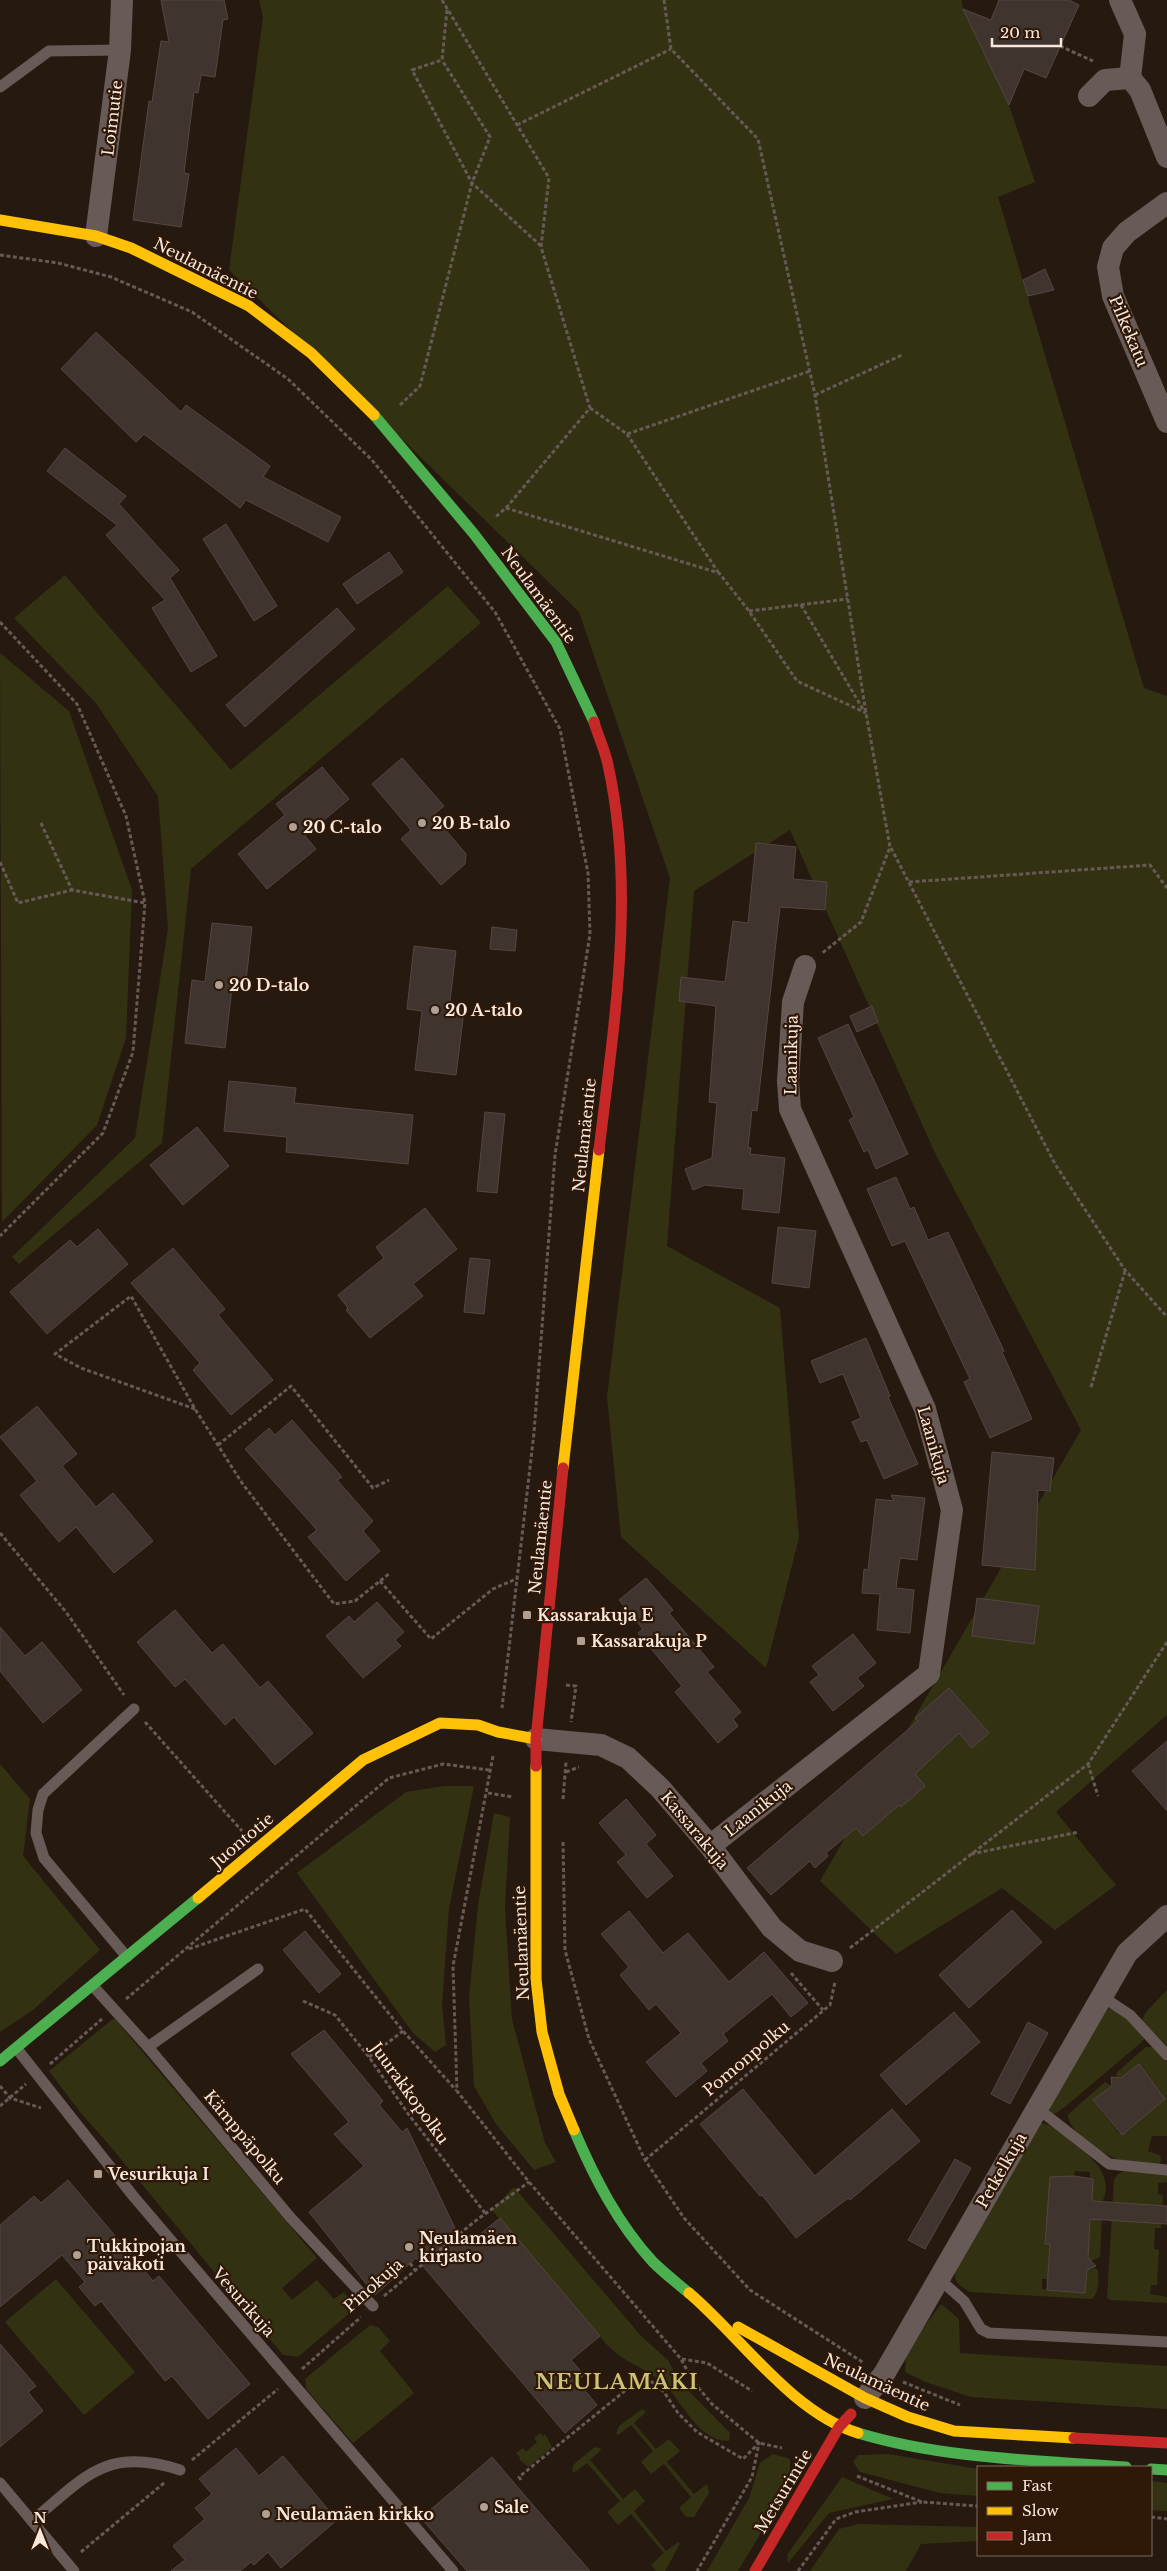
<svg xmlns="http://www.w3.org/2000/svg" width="1167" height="2571" font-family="'Libre Baskerville',serif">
	<rect width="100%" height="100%" fill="#261910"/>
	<g fill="#323212">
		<polygon points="259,0 962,0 963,9 1009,105 1035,182 998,197 1144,688 1167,696 1167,1715 1056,1812 1116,1885 1055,1930 1002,1888 896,1954 820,1881 1081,1430 935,1153 790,830 694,891 667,1246 780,1308 799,1538 766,1668 621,1537 607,1397 670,878 579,612 229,270 263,17"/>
		<polygon points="65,575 231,770 448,586 481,623 191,869 162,1143 19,1264 12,1257 135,1138 168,929 158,796 96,703 14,618"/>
		<polygon points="0,653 69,711 132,890 126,1038 97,1125 2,1222"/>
		<polygon points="0,1764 30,1799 23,1856 100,1950 33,2010 0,2032"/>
		<polygon points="444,1786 474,1786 449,1908 442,2005 446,2045 435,2052 413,2033 297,1873 406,1792"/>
		<polygon points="494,1813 510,1817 505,1908 512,2019 545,2143 556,2162 534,2170 496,2124 474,2086 469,1997 478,1905"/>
		<polygon points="1167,1990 1167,2046 1142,2020 1146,2012"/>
		<polygon points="1108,2008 1120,2012 1144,2034 1144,2040 1066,2106 1055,2114 1051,2113 1049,2108"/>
		<polygon points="114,2018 317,2258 282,2288 292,2300 317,2280 334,2299 344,2292 354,2305 352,2311 298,2357 283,2355 111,2147 80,2112 49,2071"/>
		<path d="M 1146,2047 L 1153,2047 L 1167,2062 L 1167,2136 L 1152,2136 L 1148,2151 L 1161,2156 L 1160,2165 C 1147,2164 1133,2163 1120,2160 C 1105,2156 1068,2132 1068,2115 L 1073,2110 L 1105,2082 L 1112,2086 L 1093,2101 L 1118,2132 L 1122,2135 L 1131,2128 L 1128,2124 L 1162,2094 L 1139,2064 L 1121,2078 L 1116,2078 L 1117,2072 Z"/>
		<path d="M 1041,2123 C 1053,2125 1061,2133 1071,2140 C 1090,2156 1117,2176 1101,2204 L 1092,2202 L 1093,2179 L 1090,2178 L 1090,2172 L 1075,2171 L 1074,2177 L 1050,2177 L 1052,2222 L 1046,2221 L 1045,2244 L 1050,2244 L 1048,2279 L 1042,2279 L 1042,2289 L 1085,2293 L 1087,2270 L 1095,2268 L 1098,2270 C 1099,2279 1099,2293 1092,2299 L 970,2292 C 962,2287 954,2283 955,2273 Z"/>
		<polygon points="1124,2171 1167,2174 1167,2182 1158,2183 1158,2194 1163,2195 1161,2228 1155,2228 1154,2249 1159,2250 1157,2285 1151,2285 1150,2294 1167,2297 1167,2303 1111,2300 1107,2298 1114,2180 1118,2174"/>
		<path d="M 514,2187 L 642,2337 L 668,2360 L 678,2380 L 730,2433 L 729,2441 C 696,2442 682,2397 658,2379 C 638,2365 614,2357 600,2336 L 492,2210 Z"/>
		<polygon points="1091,2213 1102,2214 1100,2257 1091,2261 1088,2258"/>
		<polygon points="56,2279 135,2372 84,2415 5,2322"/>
		<polygon points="941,2304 959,2319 960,2353 1167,2366 1167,2409 971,2397 926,2382 905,2372 906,2351"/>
		<polygon points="370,2325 378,2327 390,2341 380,2351 414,2393 353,2443 306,2389 305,2379"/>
		<polygon points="642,2409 646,2412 634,2423 656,2449 669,2439 680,2451 667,2462 694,2494 707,2484 709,2493 694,2517 686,2517 679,2508 691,2497 664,2464 651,2474 641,2462 653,2451 631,2425 618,2435 616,2433 619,2426"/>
		<polygon points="540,2433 543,2436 545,2434 552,2447 528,2467 519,2459 520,2457 516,2453 523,2448 526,2452 537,2442 534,2438"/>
		<polygon points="595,2447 602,2449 590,2460 623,2499 635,2489 645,2501 634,2511 666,2551 678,2542 680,2544 665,2571 656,2571 651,2565 664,2553 631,2514 618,2525 607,2512 620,2501 587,2463 574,2473 572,2470 574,2464"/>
		<polygon points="773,2454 790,2459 790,2478 758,2538 738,2571 707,2571 749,2498 760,2463"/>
		<polygon points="888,2454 978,2469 978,2496 940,2493 860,2472 853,2462 858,2455"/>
		<polygon points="842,2477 893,2499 829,2513 788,2563 787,2555"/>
		<polygon points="1151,2481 1167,2483 1167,2511 1151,2510"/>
		<polygon points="858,2524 978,2527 978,2541 921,2544 906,2571 810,2571 839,2529"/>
	</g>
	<g fill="#40342e" stroke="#544642">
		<polygon points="161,0 224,0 228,19 223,20 215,77 201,75 198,93 194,92 184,173 189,174 181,227 133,220 149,101 152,102 161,41 169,42"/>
		<polygon points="999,0 1069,0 1079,5 1046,78 1024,69 1009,105 963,9 991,20"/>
		<polygon points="1045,269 1054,290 1028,296 1023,280"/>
		<polygon points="96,332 181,412 186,405 270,466 263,477 341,517 328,542 246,500 240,508 144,434 136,442 61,369"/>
		<polygon points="65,448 126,496 119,504 179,570 170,578 217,656 191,672 152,608 165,600 106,535 117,525 47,471"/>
		<polygon points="226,524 277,606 254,621 203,539"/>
		<polygon points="389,552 403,572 357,604 343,584"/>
		<polygon points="337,608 355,629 245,727 226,705"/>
		<polygon points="402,758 444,806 433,815 466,854 465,864 441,885 401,839 411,830 372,784"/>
		<polygon points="322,767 349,799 305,836 316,849 267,889 238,854 285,815 276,804"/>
		<polygon points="756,843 796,847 793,879 827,882 825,910 780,907 757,1111 752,1110 748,1147 751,1148 750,1154 785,1158 779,1213 742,1209 744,1189 705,1185 693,1190 685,1169 712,1158 717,1103 709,1102 716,1006 679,1001 681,977 725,982 733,921 748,923"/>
		<polygon points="212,923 252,927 245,990 232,988 225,1048 185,1043 192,980 205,982"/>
		<polygon points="492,927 517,930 515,951 490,949"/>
		<polygon points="414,946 456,951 449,1009 464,1011 456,1075 415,1070 422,1011 407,1009"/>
		<polygon points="872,1006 878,1022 857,1032 850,1016"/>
		<polygon points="848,1024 908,1154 876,1169 868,1150 864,1152 849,1120 854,1117 818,1038"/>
		<polygon points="229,1081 296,1088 294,1103 413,1115 408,1164 286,1152 287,1137 224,1131"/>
		<polygon points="485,1112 505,1114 497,1193 477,1191"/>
		<polygon points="197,1127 229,1166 183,1205 150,1165"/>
		<polygon points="896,1177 910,1209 914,1207 928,1240 948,1232 1004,1351 1002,1352 1032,1419 990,1438 964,1382 970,1379 905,1241 892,1246 867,1189"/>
		<polygon points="425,1208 457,1249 413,1284 423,1296 370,1338 346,1310 348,1308 338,1295 384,1258 376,1247"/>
		<polygon points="778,1227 816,1231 809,1288 772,1283"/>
		<polygon points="98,1229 128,1264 47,1334 10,1292 70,1240 77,1247"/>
		<polygon points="173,1248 225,1309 218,1315 273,1380 231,1415 193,1370 200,1363 131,1283"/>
		<polygon points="470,1258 490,1260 484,1314 464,1312"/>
		<polygon points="866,1338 890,1396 888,1397 918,1464 884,1479 867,1440 861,1442 852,1422 861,1418 843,1374 820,1383 811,1361"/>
		<polygon points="37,1406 77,1454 62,1466 96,1507 113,1493 153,1541 114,1573 76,1527 59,1542 20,1495 37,1481 0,1437"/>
		<polygon points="292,1420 342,1477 337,1480 373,1521 363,1531 380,1551 346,1581 308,1537 317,1530 245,1449 269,1428 275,1435"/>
		<polygon points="992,1452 1054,1458 1050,1491 1038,1490 1035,1570 982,1565"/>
		<polygon points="891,1495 925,1498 917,1560 900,1558 896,1588 914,1590 910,1633 877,1630 880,1594 862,1593 864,1569 868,1570 876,1499 894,1501"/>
		<polygon points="646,1578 673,1610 669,1613 714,1667 707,1672 741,1712 733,1719 738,1726 718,1743 675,1692 682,1686 638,1633 643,1629 619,1600"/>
		<polygon points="977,1598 1039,1606 1034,1644 972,1636"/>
		<polygon points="377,1602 404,1632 395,1640 401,1646 363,1678 326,1636 349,1616 354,1622"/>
		<polygon points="175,1610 212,1653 223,1644 260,1688 268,1681 313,1733 275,1765 234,1717 225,1725 185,1679 175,1687 137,1642"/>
		<polygon points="0,1627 25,1656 42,1642 82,1690 43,1723 0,1671"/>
		<polygon points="853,1634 876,1663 857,1678 864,1686 833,1711 810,1682 819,1675 812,1666"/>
		<polygon points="949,1688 989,1733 972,1748 959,1733 915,1774 925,1786 901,1807 899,1805 863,1836 856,1828 826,1853 828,1856 815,1868 810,1861 771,1895 747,1868 918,1721 915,1718"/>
		<polygon points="1167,1741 1167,1811 1132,1771"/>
		<polygon points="626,1799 656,1835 646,1844 673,1876 647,1898 617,1862 626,1855 599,1823"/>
		<polygon points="1012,1910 1042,1942 969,2008 939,1975"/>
		<polygon points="629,1911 663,1953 688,1933 729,1982 764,1952 808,2003 791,2017 772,1994 723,2034 728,2041 701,2063 707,2071 676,2097 646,2062 681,2033 656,2004 649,2010 620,1975 629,1967 601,1934"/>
		<polygon points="305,1931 341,1974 319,1993 283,1950"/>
		<polygon points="954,2012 980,2042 906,2105 880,2075"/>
		<polygon points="1028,2022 1048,2033 1010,2104 991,2094"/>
		<polygon points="324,2030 383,2101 379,2105 402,2132 407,2128 464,2247 500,2218 600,2336 571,2360 584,2375 577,2381 597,2405 565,2433 416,2258 375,2295 309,2212 364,2166 334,2134 349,2122 291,2054"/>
		<polygon points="1139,2064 1165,2099 1122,2135 1093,2100 1112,2086 1111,2077 1121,2078"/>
		<polygon points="743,2089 815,2176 892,2109 920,2141 850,2200 848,2198 796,2238 762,2195 760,2196 700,2124"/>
		<polygon points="955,2159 971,2168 925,2249 908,2240"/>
		<polygon points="1074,2176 1093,2179 1092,2201 1167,2206 1167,2224 1090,2219 1088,2258 1096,2266 1087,2270 1085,2293 1047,2290 1050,2244 1045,2244 1050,2177"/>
		<polygon points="68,2180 153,2281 159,2276 250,2384 208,2419 172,2376 165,2381 101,2301 95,2306 79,2287 85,2282 62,2255 0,2307 0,2225 34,2196 41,2203"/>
		<polygon points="0,2344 36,2386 28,2392 43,2411 0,2447"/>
		<polygon points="236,2448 259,2476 283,2456 337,2520 281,2568 268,2552 254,2565 251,2562 240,2571 171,2571 185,2560 173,2546 205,2519 195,2508 212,2494 199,2479"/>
		<polygon points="492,2457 526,2497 590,2571 467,2571 421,2518"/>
	</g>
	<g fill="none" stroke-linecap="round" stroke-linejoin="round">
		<g stroke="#675a56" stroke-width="3" stroke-dasharray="4 2.5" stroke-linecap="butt">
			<polyline points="442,0 549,178 541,247 590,408 506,508 494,518"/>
			<polyline points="664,0 671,49 758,139 815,395 866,713 890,847 861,922 821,954"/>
			<polyline points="447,10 442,60 412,70 472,183 541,246"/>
			<polyline points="1060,46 1093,61"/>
			<polyline points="517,125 671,49"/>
			<polyline points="0,255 58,263 111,277 192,312 288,379 372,460 495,612 560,729 588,873 590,934 555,1155 534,1433 502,1708"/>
			<polyline points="815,395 902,355"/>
			<polyline points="400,405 420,386 472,183 490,137 442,60"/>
			<polyline points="590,408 627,434 810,371"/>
			<polyline points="627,434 718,572"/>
			<polyline points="506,508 719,573 749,611 797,681 866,713"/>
			<polyline points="801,605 864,711"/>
			<polyline points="749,611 848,599"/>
			<polyline points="0,622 77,704 126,816 145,903 133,1052 103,1133 0,1236"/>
			<polyline points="41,823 72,890 145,903"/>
			<polyline points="891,848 1055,1164 1125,1270 1167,1317"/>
			<polyline points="0,862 18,903 72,890"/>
			<polyline points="909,882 1150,865 1167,888"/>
			<polyline points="1091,1387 1125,1271"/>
			<polyline points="195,1409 81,1368 55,1354 131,1296 195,1409 242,1483 334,1604 355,1601 390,1573"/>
			<polyline points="218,1445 291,1386 373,1488 389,1480"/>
			<polyline points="0,1533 66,1612 124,1695"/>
			<polyline points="380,1581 431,1639 493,1589 518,1578"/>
			<polyline points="566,1685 576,1686 571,1722"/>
			<polyline points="145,1722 242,1831"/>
			<polyline points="493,1756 453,1966 457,2091 529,2182 681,2359 693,2381 712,2404 759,2443 782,2448"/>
			<polyline points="1088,1764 1098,1796"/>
			<polyline points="566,1772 579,1767"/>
			<polyline points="488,1793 513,1797"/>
			<polyline points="563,1799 566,1762"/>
			<polyline points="563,1842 565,1950 589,2039 645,2160 684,2218 750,2290 864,2363"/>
			<polyline points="971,1854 1079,1832"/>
			<polyline points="850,1948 1088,1764 1167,1642"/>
			<polyline points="189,1949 305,1909 403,2031 456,2090"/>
			<polyline points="791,1973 823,2010"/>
			<polyline points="126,1999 389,1778 443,1764 489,1770"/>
			<polyline points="303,2001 335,2015 369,2057 409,2115 485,2213"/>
			<polyline points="369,2057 403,2031"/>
			<polyline points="50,2064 102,2019"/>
			<polyline points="0,2086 10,2098 41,2108"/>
			<polyline points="0,2106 26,2084"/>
			<polyline points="645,2160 830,2005 835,1982"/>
			<polyline points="410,2263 415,2270"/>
			<polyline points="384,2296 474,2222 529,2182"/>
			<polyline points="682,2359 707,2363 752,2391"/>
			<polyline points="302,2369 361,2317"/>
			<polyline points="903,2382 960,2405"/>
			<polyline points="192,2460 278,2389"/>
			<polyline points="857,2476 922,2502 978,2506"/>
			<polyline points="521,2480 519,2477 637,2381 652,2382 664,2392 678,2413 697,2432 743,2459 759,2443 752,2477 697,2571"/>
			<polyline points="1151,2517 1167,2519"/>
			<polyline points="81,2552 164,2483"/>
			<polyline points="798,2571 836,2519 855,2512 922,2502"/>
		</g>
		<g stroke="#675a57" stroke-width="11">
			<polyline points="0,87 49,51 120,50"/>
			<polyline points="127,1957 44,1858 36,1833 38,1810 43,1794 134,1709"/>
			<polyline points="93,1986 148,2047 290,2217 373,2306"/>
			<polyline points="1103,1997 1130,2015 1167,2055"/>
			<polyline points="148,2047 258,1969"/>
			<polyline points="17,2049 134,2197 453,2571"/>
			<polyline points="1037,2108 1109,2164 1167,2170"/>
			<polyline points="938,2278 964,2301 981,2329 989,2333 1167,2342"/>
			<polyline points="0,2483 74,2571"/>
			<path d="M 32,2521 C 85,2477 106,2446 180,2470"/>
		</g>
		<g stroke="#675a57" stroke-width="22">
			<polyline points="1120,0 1135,34 1130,78"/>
			<polyline points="1089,96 1105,80 1130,78 1140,90 1167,157"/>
			<polyline points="1167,203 1127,232 1113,248 1108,267 1113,296 1167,422"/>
			<polyline points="96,236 120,50 122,0"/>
			<polyline points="536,1739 601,1745 628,1758 660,1788 710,1846 772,1928 800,1951 832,1961"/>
			<polyline points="710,1846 929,1674 952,1510 925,1409 790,1109 788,1081 793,1002 805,966"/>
			<polyline points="865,2398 884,2374 1127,1953 1167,1916"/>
		</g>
		<g stroke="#4caf50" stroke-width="11">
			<polyline points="374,415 474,534 556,642 594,722"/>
			<polyline points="0,2061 198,1898"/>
			<path d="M 574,2130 C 594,2177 618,2224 653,2262 C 664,2273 677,2283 689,2293"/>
			<path d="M 858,2433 C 944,2459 1036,2460 1126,2467"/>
			<polyline points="1151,2469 1167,2470"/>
		</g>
		<g stroke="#ffc107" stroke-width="11">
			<polyline points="0,220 96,236 131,248 249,306 311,353 374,415"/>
			<polyline points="563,1468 599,1150"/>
			<polyline points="536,1766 536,1979 542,2032 559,2094 574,2130"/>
			<polyline points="198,1898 363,1760 440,1723 478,1725 498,1732 536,1739"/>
			<path d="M 689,2293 C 740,2336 792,2413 858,2433"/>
			<polyline points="738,2327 865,2398 908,2417 954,2431 1074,2438"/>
		</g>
		<g stroke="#c62828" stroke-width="11">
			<path d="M 594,722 C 598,736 605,750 608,765 C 636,892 614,1023 599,1150"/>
			<polyline points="536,1766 536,1739 563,1468"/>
			<polyline points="1074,2438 1167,2443"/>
			<polyline points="755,2571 839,2427 851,2414"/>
		</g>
	</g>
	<g fill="#aea095" stroke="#2f1807" stroke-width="2">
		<circle cx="422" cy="823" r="5"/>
		<circle cx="293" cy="827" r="5"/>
		<circle cx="219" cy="985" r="5"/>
		<circle cx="435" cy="1010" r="5"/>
		<rect x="522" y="1610" width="10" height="10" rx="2.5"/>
		<rect x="576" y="1636" width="10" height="10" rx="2.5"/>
		<rect x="93" y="2169" width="10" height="10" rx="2.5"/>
		<circle cx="409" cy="2247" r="5"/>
		<circle cx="77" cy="2255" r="5"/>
		<circle cx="484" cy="2507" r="5"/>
		<circle cx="266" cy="2514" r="5"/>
	</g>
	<g text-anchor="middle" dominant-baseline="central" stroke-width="4.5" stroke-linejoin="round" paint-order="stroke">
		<g font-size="16" fill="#f8e8dd" stroke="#2f1807">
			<text transform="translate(112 118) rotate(-83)">Loimutie</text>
			<text transform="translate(206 268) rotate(27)">Neulamäentie</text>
			<text transform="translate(1129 331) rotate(67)">Pilkekatu</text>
			<text transform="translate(539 595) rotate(54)">Neulamäentie</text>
			<text transform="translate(791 1055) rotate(-89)">Laanikuja</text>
			<text transform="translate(584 1135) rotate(-84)">Neulamäentie</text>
			<text transform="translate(934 1445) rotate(74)">Laanikuja</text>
			<text transform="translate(540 1537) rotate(-84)">Neulamäentie</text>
			<text transform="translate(758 1808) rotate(-38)">Laanikuja</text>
			<text transform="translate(695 1830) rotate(50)">Kassarakuja</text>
			<text transform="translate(242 1840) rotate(-40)">Juontotie</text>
			<text transform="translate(521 1943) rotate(-92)">Neulamäentie</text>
			<text transform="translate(746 2058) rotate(-40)">Pomonpolku</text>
			<text transform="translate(410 2093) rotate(54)">Juurakkopolku</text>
			<text transform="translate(245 2137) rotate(50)">Kämppäpolku</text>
			<text transform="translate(1001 2170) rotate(-60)">Petkelkuja</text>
			<text transform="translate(373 2285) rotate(-41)">Pinokuja</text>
			<text transform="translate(244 2302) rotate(49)">Vesurikuja</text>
			<text transform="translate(877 2382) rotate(25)">Neulamäentie</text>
			<text transform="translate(783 2491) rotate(-59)">Metsurintie</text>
		</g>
		<g font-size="16" font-weight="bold" fill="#f8e8dd" stroke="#2f1807" text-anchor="start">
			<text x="432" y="823">20 B-talo</text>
			<text x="303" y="827">20 C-talo</text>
			<text x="229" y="985">20 D-talo</text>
			<text x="445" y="1010">20 A-talo</text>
			<text x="537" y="1615">Kassarakuja E</text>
			<text x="591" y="1641">Kassarakuja P</text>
			<text x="108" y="2174">Vesurikuja I</text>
			<text x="419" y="2238">Neulamäen<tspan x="419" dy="18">kirjasto</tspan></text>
			<text x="87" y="2246">Tukkipojan<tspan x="87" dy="18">päiväkoti</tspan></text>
			<text x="494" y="2507">Sale</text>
			<text x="276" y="2514">Neulamäen kirkko</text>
		</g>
		<g font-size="21" font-weight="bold" letter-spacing="1" fill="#c9c375" stroke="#2f1807">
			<text x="617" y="2382">NEULAMÄKI</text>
		</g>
	</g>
	<rect x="977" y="2466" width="175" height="90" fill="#2f1807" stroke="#7f6b5d"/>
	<rect x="987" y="2482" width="25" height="8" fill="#4caf50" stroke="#7f6b5d"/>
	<text x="1022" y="2491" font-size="15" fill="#f8e8dd">Fast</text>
	<rect x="987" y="2507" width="25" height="8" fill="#ffc107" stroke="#7f6b5d"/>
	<text x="1022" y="2516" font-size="15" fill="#f8e8dd">Slow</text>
	<rect x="987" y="2532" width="25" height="8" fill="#c62828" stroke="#7f6b5d"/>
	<text x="1022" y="2541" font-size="15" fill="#f8e8dd">Jam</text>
	<g transform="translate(40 2531)" stroke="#2f1807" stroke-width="4" paint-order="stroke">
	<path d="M0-4L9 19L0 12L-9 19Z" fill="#f8e8dd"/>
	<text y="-8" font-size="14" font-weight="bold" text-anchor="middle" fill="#f8e8dd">N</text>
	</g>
	<path d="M992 38v8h69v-8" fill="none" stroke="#f8e8dd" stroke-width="2.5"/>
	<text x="1000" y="38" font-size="15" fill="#f8e8dd" stroke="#2f1807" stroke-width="4" paint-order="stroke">20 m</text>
</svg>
